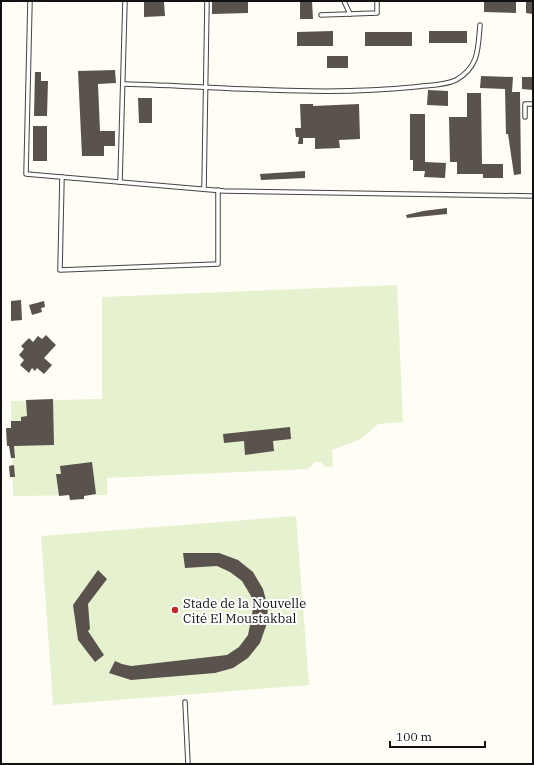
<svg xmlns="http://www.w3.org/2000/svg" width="534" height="765" font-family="'IBM Plex Serif',serif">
	<rect width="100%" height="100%" fill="#fffdf5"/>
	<g fill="#e6f2cf">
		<polygon points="397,285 403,422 378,424 361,439 332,450 333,466 325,467 321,462 315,462 308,469 107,478 107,495 13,496 11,401 102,399 102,297"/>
		<polygon points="296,516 309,685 53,705 41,536"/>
	</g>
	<g fill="#5a524d">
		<polygon points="212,1 248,1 248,13 212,14"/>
		<polygon points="300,1 312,1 313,19 300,19"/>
		<polygon points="484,1 516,1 516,13 484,12"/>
		<polygon points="526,1 533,1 533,14 526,13"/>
		<polygon points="144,2 164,2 165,16 144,17"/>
		<polygon points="333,31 333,46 297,46 297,32"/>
		<rect x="429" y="31" width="38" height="12"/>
		<rect x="365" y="32" width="47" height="14"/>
		<rect x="327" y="56" width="21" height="12"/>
		<polygon points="115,70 116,83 98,84 100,131 115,131 115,146 104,146 104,156 82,156 78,71"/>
		<polygon points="35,72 41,72 41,81 48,81 47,116 34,116"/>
		<polygon points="481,76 513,77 512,92 520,92 521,174 514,175 508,134 506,134 505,89 480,88"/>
		<polygon points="522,77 533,77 533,90 522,89"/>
		<polygon points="428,90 448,91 448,106 427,105"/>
		<polygon points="467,93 481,93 482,164 503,164 503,178 483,178 483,174 457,174 457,162 450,162 449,117 467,117"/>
		<polygon points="138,98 152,98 152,123 139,123"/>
		<polygon points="300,104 313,104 313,106 359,104 360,139 339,140 340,148 315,149 315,138 303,138 303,144 298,144 299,137 296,137 295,128 301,128"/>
		<polygon points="410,114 425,114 425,162 446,163 445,178 424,177 425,171 413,171 413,160 410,160"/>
		<rect x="33" y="126" width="14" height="35"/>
		<polygon points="305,171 305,178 261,180 260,174"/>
		<polygon points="447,208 447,214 407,218 406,215 423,211"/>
		<polygon points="21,300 22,320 11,321 11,301"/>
		<polygon points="44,301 45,307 41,308 42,312 32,315 29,305"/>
		<polygon points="46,335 56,345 44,358 52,365 44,374 37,368 35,371 32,368 29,373 20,365 24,360 19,355 24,349 21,346 29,338 33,342 38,336 42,339"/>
		<polygon points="53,399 54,445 14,446 15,458 11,458 9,446 7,446 6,428 11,428 11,421 21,421 21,417 27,416 26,400"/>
		<polygon points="290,427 291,439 273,441 274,451 245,455 244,441 224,443 223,434"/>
		<polygon points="92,462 96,494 84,496 84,499 70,500 69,495 59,496 56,474 61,474 60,466"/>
		<polygon points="14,465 15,477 10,477 9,466"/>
		<polygon points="183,553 219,553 238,560 253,572 263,589 268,608 266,626 260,643 248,658 233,668 215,673 131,680 109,673 115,661 122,664 131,666 227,655 239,647 248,635 253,609 251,596 242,581 230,572 217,566 185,568"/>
		<polygon points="98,570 107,579 88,604 90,629 88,631 104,655 95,662 78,640 73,605"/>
	</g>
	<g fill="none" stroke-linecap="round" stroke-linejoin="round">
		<defs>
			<g id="lane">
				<polyline points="30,1 26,174 224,191 533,196"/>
				<polyline points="344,1 350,14"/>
				<polyline points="321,15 377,13 377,1"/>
				<path d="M 123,84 C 219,86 319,97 414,87 C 426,85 444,86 456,80 C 479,67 478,49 480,25"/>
				<polyline points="525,117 525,104 533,104"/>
				<polyline points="62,177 60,270 218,264 218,190"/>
				<polyline points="120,182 125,1"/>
				<polyline points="204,189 207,1"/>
				<polyline points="185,702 188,764"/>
			</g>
		</defs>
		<use href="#lane" stroke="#444" stroke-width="5.5"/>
		<use href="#lane" stroke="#fff" stroke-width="3.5"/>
	</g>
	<circle fill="#c4262e" stroke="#fff" stroke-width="1.5" cx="175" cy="610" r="4"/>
	<g text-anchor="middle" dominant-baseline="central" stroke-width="4" stroke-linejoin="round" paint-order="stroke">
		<g font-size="13" fill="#111" stroke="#fff" text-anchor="start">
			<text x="183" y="603">Stade de la Nouvelle<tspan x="183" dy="15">Cité El Moustakbal</tspan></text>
		</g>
	</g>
	<rect width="534" height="765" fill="none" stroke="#111111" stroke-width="4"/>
	<path d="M390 741v6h95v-6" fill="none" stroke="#111111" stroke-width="2"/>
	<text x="396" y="741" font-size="12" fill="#111111" stroke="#ffffff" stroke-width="3" paint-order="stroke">100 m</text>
</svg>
